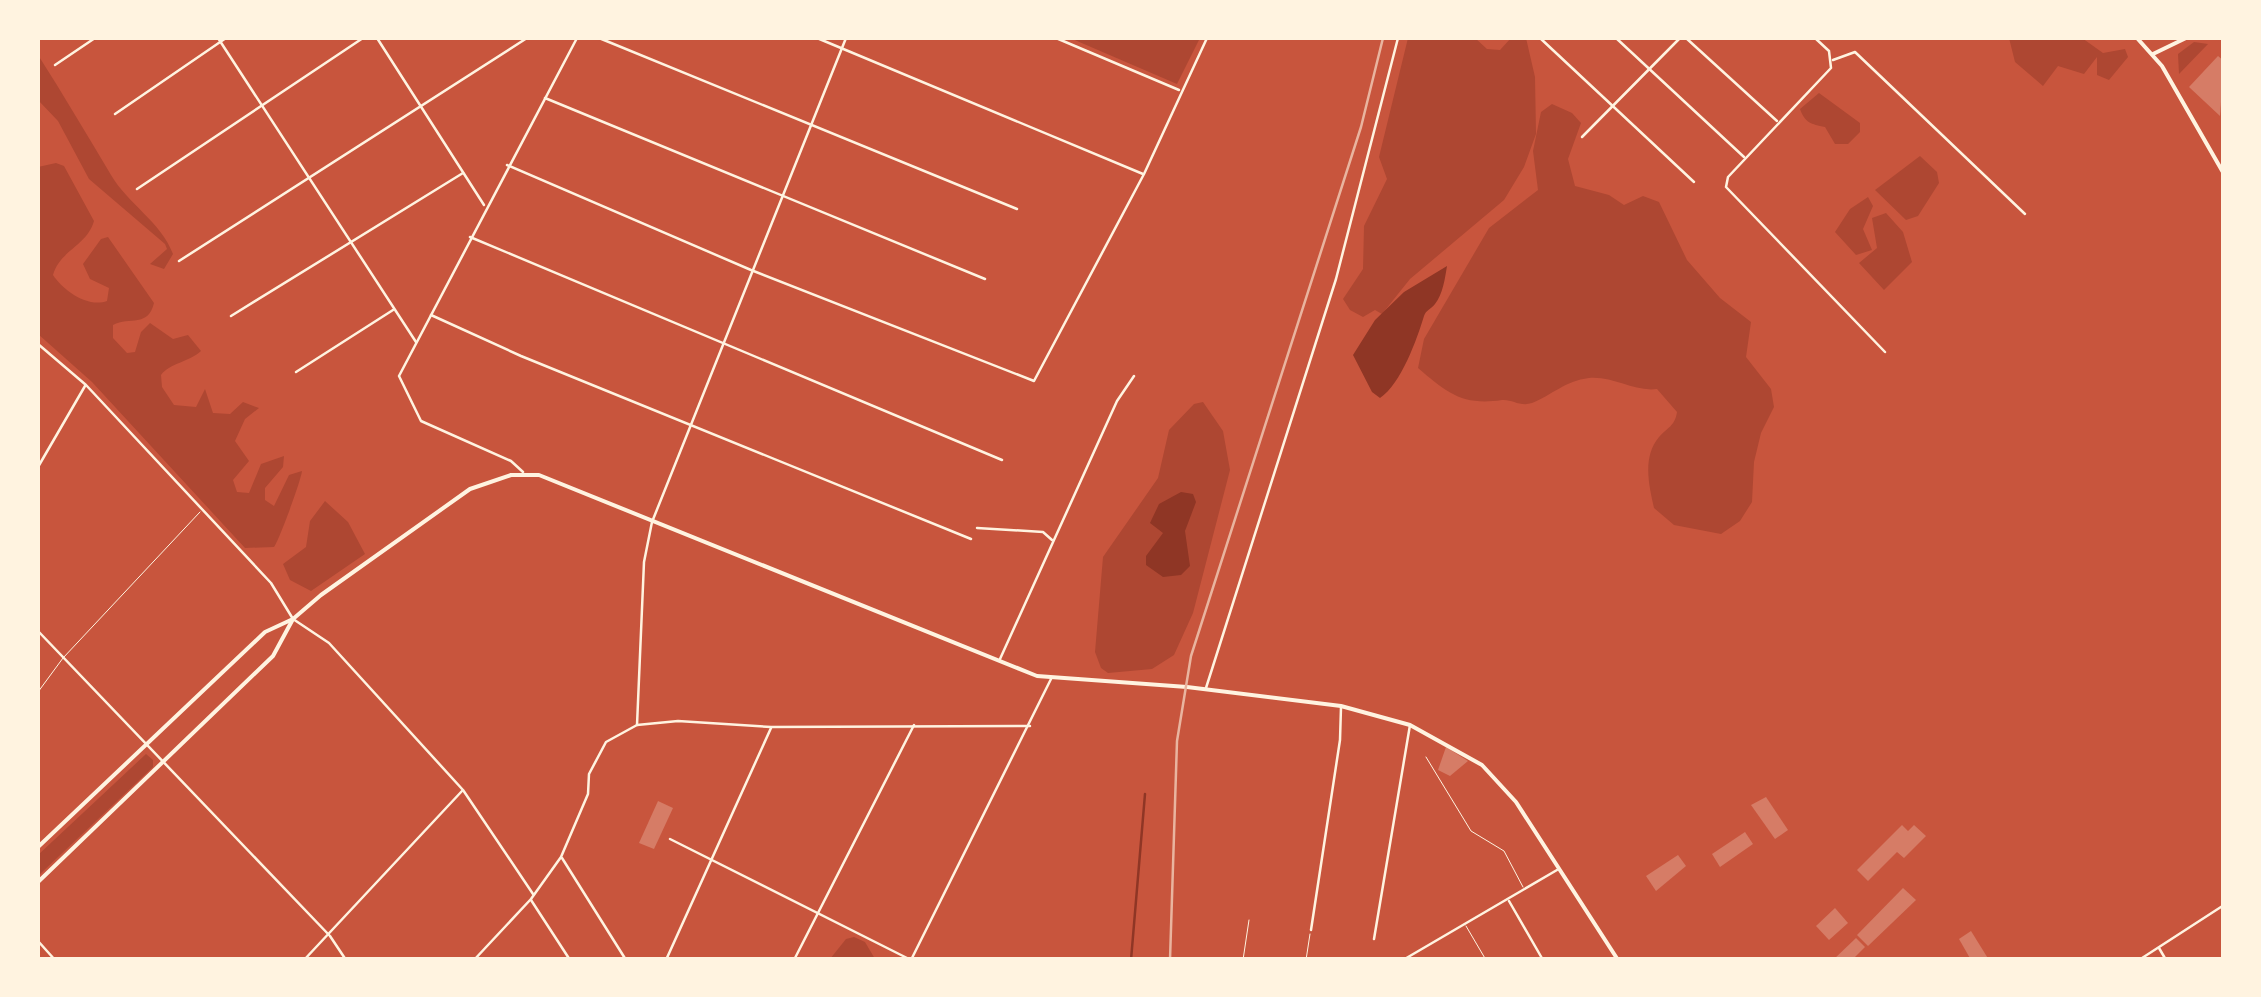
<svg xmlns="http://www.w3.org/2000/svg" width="2261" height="997" font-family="Manrope,sans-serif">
	<rect width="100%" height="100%" fill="#c8553d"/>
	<g fill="#ae4732">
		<polygon points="1070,38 1200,38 1177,84"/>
		<polygon points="1408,38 1475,38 1487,49 1500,50 1511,38 1526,38 1535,77 1536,134 1524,167 1504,200 1410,279 1382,314 1375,310 1363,317 1350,310 1343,299 1363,269 1364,226 1387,179 1379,157"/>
		<polygon points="2009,38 2082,38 2103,53 2125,49 2128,57 2109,80 2097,75 2097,57 2084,74 2058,66 2043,86 2015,62"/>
		<polygon points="2194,42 2208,44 2179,74 2178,54"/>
		<path d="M 38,55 C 63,94 87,135 111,175 C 128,204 161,222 173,254 L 164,269 L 150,264 L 167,249 L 165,244 L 89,179 L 58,121 L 38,100 Z"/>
		<path d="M 1819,93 L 1860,123 L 1860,132 L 1848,144 L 1835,144 L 1825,127 C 1811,124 1805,123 1800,109 Z"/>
		<path d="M 1552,104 L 1572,113 L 1581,123 L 1568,159 L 1575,186 L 1609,195 L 1624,205 L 1643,196 L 1659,202 L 1687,260 L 1720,298 L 1751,322 L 1746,357 L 1771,389 L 1774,407 L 1761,433 L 1754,462 L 1752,502 L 1740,521 L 1721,534 L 1674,525 L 1654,508 C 1649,486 1642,457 1659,437 C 1667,428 1675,426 1677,412 L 1657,389 C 1634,392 1614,376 1589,378 C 1565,381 1552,395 1532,403 C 1520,407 1512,399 1502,400 C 1463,406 1447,393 1418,368 L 1424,339 L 1489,228 L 1538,190 L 1533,151 L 1541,112 Z"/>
		<polygon points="1920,156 1937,172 1939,183 1918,216 1906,220 1875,190"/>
		<path d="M 56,163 L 64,166 L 94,221 C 87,246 60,250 53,275 C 63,290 87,308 107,301 L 109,288 L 90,279 L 83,264 L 101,239 L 108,237 L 154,303 C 148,328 130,316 113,325 L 113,338 L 127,353 L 135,352 L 141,332 L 150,323 L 173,339 L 188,335 L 201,351 C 189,362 170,363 161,375 L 162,387 L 174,405 L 196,407 L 205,389 L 213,413 L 230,414 L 243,402 L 259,408 L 245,419 L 235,441 L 249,461 L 233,480 L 237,492 L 249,493 L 261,464 L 284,456 L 283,467 L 265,488 L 265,500 L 274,506 L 289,475 L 302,471 C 301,481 278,543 274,547 L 245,548 L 92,382 L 38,334 L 38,167 Z"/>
		<polygon points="1868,197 1873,206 1863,229 1872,250 1856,255 1835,232 1850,209"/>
		<polygon points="1886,213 1903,232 1912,262 1884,290 1859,263 1877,248 1872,218"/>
		<polygon points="1203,402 1223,431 1230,470 1193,613 1174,655 1152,669 1108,673 1101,668 1095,652 1103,557 1158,478 1169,430 1194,404"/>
		<polygon points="325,501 348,522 365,554 311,591 290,580 283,564 306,547 310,521"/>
		<polygon points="146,754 153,760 153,767 38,876 38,855"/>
		<polygon points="854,937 865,942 875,959 830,959 846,939"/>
	</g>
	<g fill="#8f3625">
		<path d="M 1447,266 C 1445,278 1443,294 1435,304 C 1431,309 1426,310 1424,316 C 1417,339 1401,384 1380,398 L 1372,392 L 1353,355 L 1375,320 L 1404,292 Z"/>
		<polygon points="1181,492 1193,494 1196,502 1185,531 1190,566 1181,575 1163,577 1146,565 1146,556 1163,533 1150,523 1159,504"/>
	</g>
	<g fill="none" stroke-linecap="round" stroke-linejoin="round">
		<polyline stroke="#8f3625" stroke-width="2.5" points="1131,960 1145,794"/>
	</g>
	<g fill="#d67c66">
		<polygon points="2218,56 2224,61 2220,116 2189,87"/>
		<polygon points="1446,747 1468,761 1450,776 1438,770"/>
		<polygon points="1766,797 1788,830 1775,839 1751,805"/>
		<polygon points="658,801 673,808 654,849 639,843"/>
		<polygon points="1902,825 1908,831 1914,825 1926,836 1904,858 1897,852 1868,881 1857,870"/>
		<polygon points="1745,832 1753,844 1720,867 1712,854"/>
		<polygon points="1678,855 1686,866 1656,891 1646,876"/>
		<polygon points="1903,888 1916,900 1868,946 1857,935"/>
		<polygon points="1835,908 1848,923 1829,940 1816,926"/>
		<polygon points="1971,931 1989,960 1971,960 1959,939"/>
		<polygon points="1856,938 1865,947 1852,960 1833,960"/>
	</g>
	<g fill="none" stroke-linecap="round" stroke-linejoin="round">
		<g stroke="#fff3e0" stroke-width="1">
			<polyline points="38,692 63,658 200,512"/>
			<polyline points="1426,757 1471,831 1504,851 1523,887"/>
			<polyline points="1466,926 1486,960"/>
			<polyline points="1243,960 1249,920"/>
			<polyline points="1306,960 1310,934"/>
		</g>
		<g stroke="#fff3e0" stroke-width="2.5">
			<polyline points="218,38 416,342"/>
			<polyline points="377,38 484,205"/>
			<polyline points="599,38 1017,209"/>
			<polyline points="817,38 1143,174"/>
			<polyline points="1056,38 1179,90"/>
			<polyline points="1540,38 1694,182"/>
			<polyline points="1616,38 1744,157"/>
			<polyline points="1686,38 1777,121"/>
			<polyline points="1815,38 1829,51 1831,68 1728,177 1726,187 1885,352"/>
			<polyline points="1833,60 1855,52 2025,214"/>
			<polyline points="55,65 95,38"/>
			<polyline points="545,98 985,279"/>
			<polyline points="115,114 226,38"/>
			<polyline points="1582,137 1680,38"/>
			<polyline points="507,165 751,270 1034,381 1144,174 1207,38"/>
			<polyline points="137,189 363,38"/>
			<polyline points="470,237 1002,460"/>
			<polyline points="179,261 527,38"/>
			<polyline points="431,315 521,356 971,539"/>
			<polyline points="231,316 463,173"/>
			<polyline points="38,344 86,385 271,583 293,619 329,643 463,790 533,894"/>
			<polyline points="296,372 393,310"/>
			<polyline points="38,467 85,386"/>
			<polyline points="523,472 511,461 421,421 399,376 577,38"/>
			<polyline points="977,528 1043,532 1052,540"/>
			<polyline points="38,631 330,936 346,960"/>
			<polyline points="1000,659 1117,401 1134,376"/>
			<polyline points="1206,688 1336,279 1398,38"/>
			<polyline points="637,725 644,562 652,522 846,38"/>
			<polyline points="670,839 911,960 1051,679"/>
			<polyline points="562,858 626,960"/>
			<polyline points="531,900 570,960"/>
			<polyline points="1509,901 1543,960"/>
			<polyline points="1311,930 1340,740 1341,707"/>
			<polyline points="1374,939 1410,725"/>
			<polyline points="38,941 55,960"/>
			<polyline points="2159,948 2166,960"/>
			<polyline points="304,960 462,791"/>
			<polyline points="474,960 531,899 561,857 588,794 589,774 606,742 637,725 678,721 771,727 1030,726"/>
			<polyline points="666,960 771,728"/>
			<polyline points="794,960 914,725"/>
			<polyline points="1403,960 1557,870"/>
			<polyline points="2139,960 2224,905"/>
		</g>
		<g stroke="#fff3e0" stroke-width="4">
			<polyline points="2153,54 2186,38"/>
			<polyline points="38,847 265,632 293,619"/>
			<polyline points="38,882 273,656 293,619 321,595 470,489 511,475 539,475 1037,676 1187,687 1341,706 1410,725 1482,765 1516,802 1618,960"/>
		</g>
		<polyline stroke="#fff3e0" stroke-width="4" points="2137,38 2162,66 2224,174"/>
		<polyline stroke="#e9b49f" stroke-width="2.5" points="1170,960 1177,741 1191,656 1361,127 1383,38"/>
	</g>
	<rect width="2261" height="997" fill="none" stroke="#fff3e0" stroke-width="80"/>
</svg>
